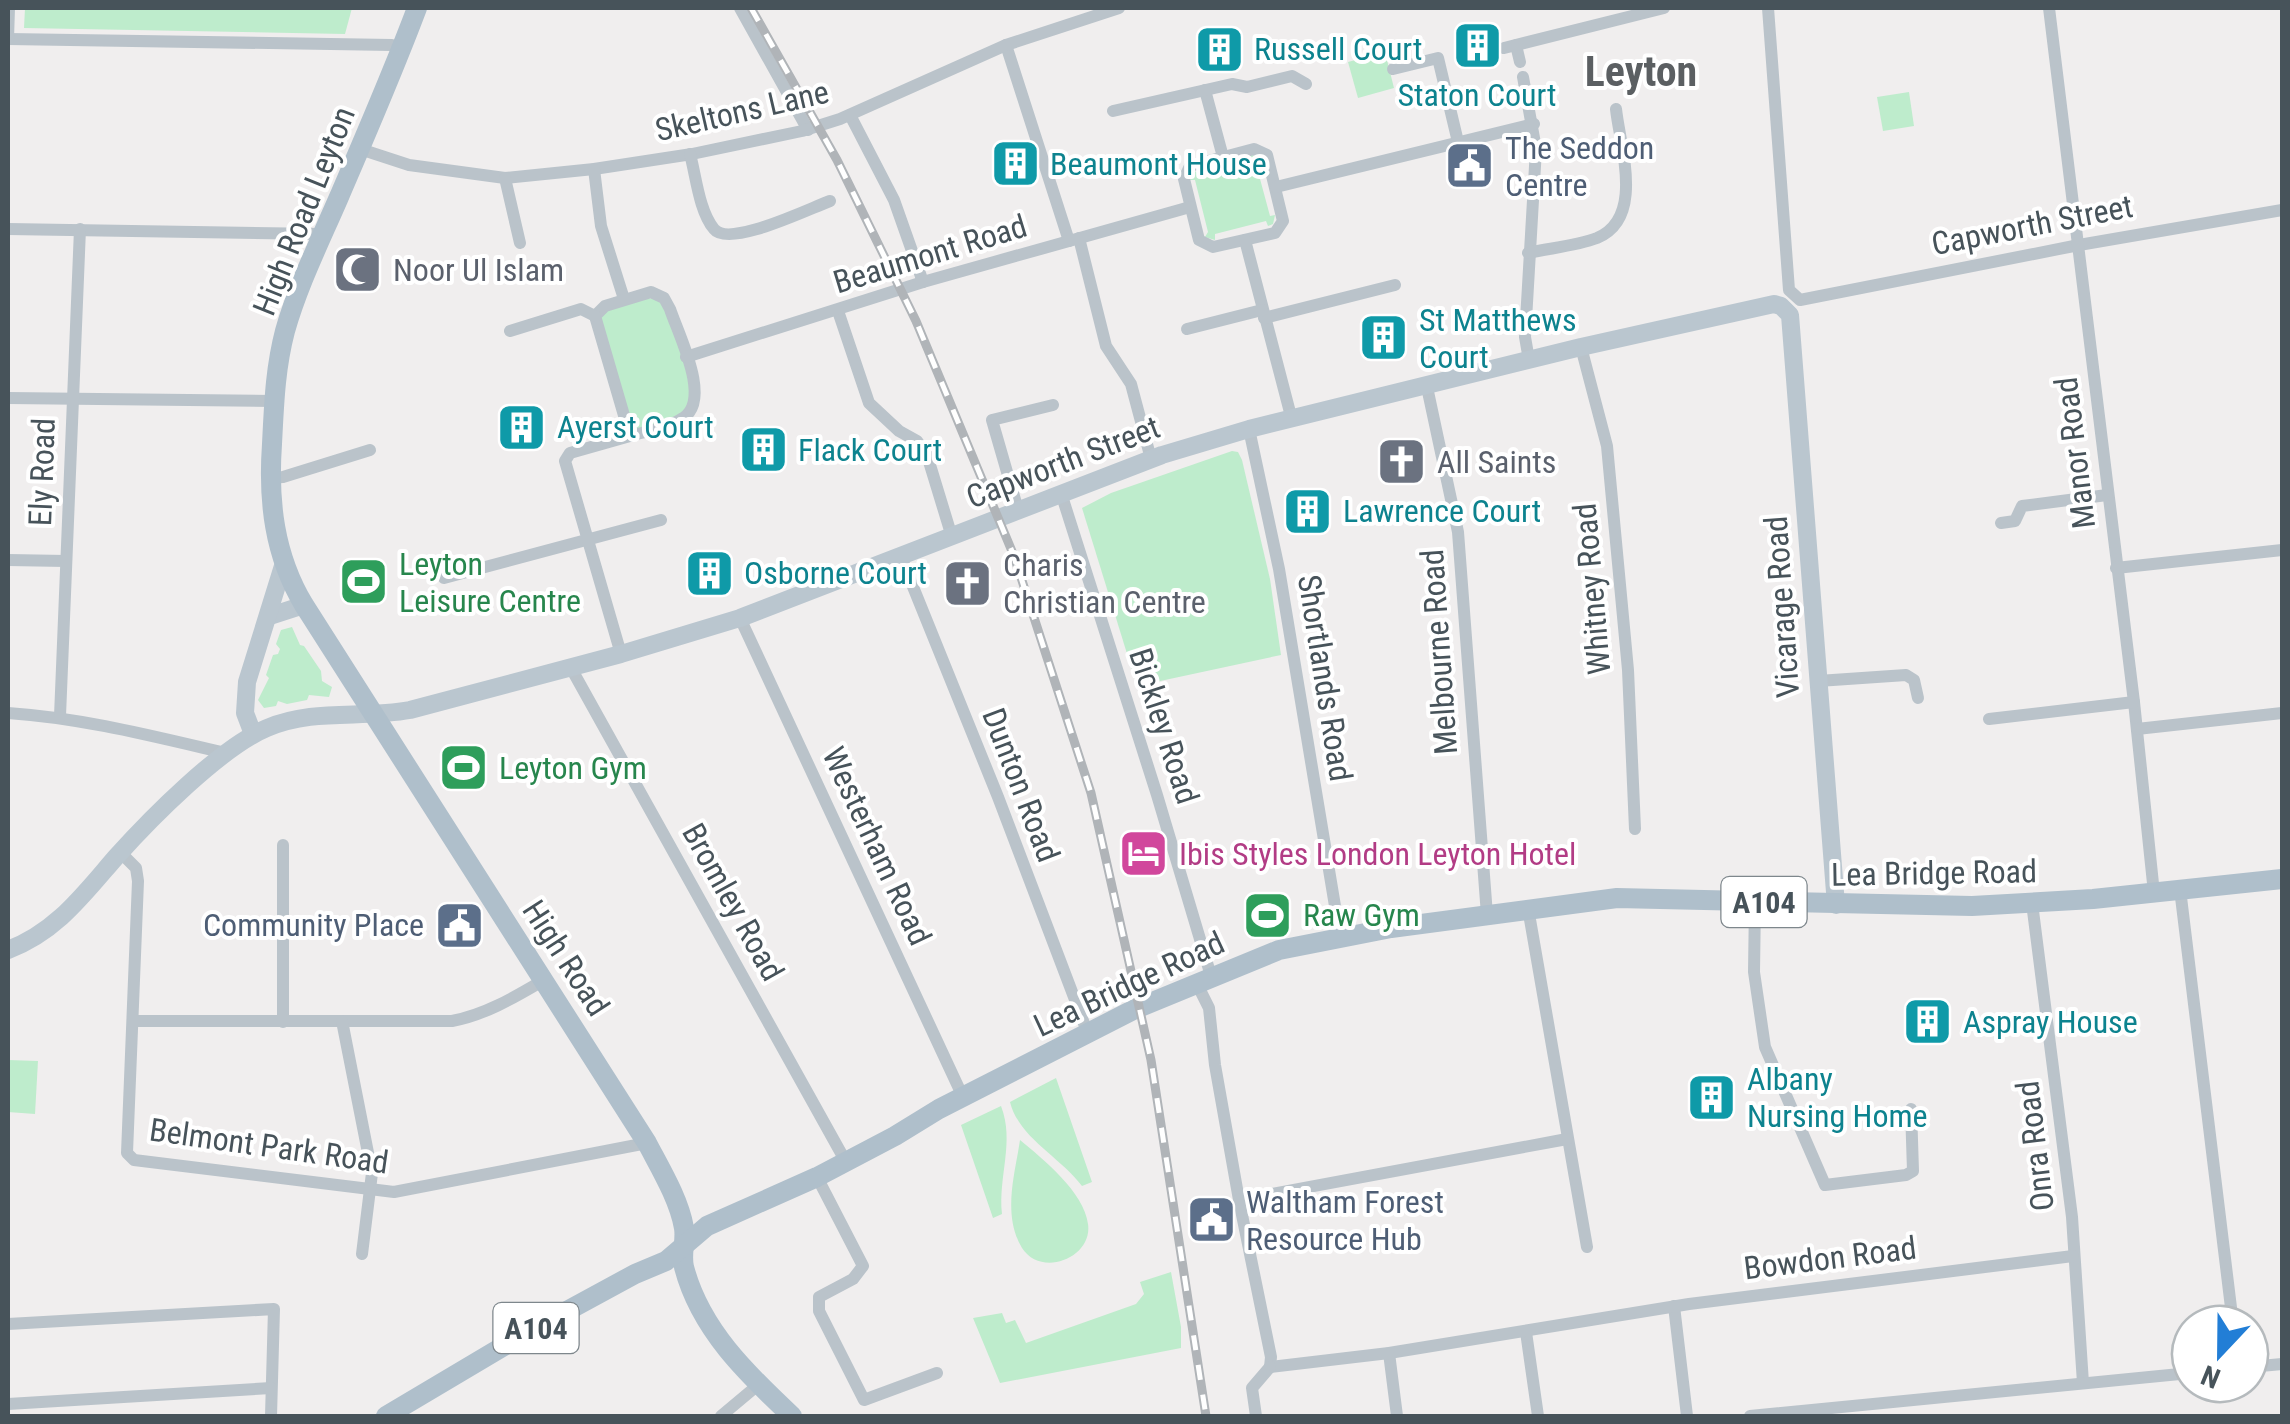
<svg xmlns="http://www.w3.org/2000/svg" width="2290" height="1424" font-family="'Roboto Condensed',sans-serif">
	<rect width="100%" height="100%" fill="#f0eeee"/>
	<g fill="#beeccc">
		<polygon points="25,8 352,8 345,34 24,28"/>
		<polygon points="1385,52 1394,88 1358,98 1348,62"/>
		<polygon points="1909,92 1914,126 1883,131 1877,97"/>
		<polygon points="1253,155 1261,160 1256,164 1270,216 1275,215 1273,224 1268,226 1266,221 1215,234 1215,240 1205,237 1208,232 1195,180 1190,180 1194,170 1199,175 1244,163 1243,157"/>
		<polygon points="664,298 686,357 694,410 630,436 595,316 624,299"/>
		<polygon points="1232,451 1238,452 1242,460 1270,579 1281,655 1137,686 1082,508 1111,493"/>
		<polygon points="292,627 300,645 304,646 321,671 322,681 332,687 329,697 309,695 307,700 287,704 278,701 276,706 264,708 258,700 269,678 266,675 273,655 278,654 280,649 276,644 281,630"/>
		<polygon points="8,1060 38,1061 35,1114 8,1112"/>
		<path d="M 1056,1078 L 1092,1182 L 1082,1186 C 1059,1156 1019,1138 1010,1102 Z"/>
		<path d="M 1001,1106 C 1015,1142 998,1176 1002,1214 L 993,1218 L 961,1125 Z"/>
		<path d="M 1020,1140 C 1043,1159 1084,1192 1088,1224 C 1093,1258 1041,1278 1022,1248 C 1002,1215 1015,1174 1020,1140 Z"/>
		<polygon points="1171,1272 1181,1327 1181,1348 1000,1383 973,1318 1002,1313 1006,1323 1015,1320 1026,1343 1136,1304 1144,1294 1140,1282"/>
	</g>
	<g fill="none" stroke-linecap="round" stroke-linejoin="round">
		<g stroke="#bac3ca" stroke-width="12">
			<polyline points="740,8 808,130"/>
			<polyline points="1768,8 1789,290 1800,300 2079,245 2282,210"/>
			<polyline points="2049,8 2134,702 2154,893"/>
			<polyline points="8,39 392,45 402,49"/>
			<polyline points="8,39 9,8"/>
			<polyline points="1006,45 1069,241"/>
			<polyline points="1516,45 1520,62"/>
			<polyline points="1504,48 1664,8"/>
			<polyline points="1393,69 1438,58 1458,142"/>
			<polyline points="1523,77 1536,149 1525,337 1529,360"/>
			<polyline points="1205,90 1223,157"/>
			<polyline points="1113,111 1232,84 1247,87 1292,76 1306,84"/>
			<polyline points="850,115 894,200 923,282"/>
			<polyline points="360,149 409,165 505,178 594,169 692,154 802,131 840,119 1006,45 1119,8"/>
			<polygon points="1254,149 1267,155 1283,221 1275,233 1213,247 1199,240 1184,179 1190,166"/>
			<path d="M 690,154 C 696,176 699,211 714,229 C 729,248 808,209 830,201"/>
			<polyline points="594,169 601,226 624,299"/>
			<polyline points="505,178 520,243"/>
			<polyline points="1276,187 1534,124"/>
			<polyline points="8,229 323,234"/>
			<polyline points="1079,238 1106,346 1131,384 1151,459"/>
			<polyline points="1245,240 1292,420"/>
			<path d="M 1528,253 C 1550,248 1576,246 1597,238 C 1645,218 1620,147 1616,109"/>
			<path d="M 651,292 L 664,298 L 670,309 C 679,336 712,400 683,418 C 669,428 647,431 630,436 L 595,316 L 605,306 Z"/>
			<polyline points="838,311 869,403 899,431 917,441 927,455 952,537"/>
			<polyline points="1264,318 1395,285"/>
			<polyline points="1187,329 1262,310"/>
			<polyline points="510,331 581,309 595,316"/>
			<polyline points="1581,347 1607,446 1628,670 1635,829"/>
			<polyline points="686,357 923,282 1190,207"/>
			<polyline points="1427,387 1458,532 1487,915"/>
			<polyline points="8,398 273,401"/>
			<polyline points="1249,429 1279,569 1340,936"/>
			<polyline points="269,478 283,477 370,450"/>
			<polyline points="1061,493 1157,795 1211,976"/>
			<polyline points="1018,510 992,420 1053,405"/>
			<polyline points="2001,523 2015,521 2022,506 2107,495"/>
			<polyline points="901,557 998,797 1088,1034"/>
			<polyline points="8,560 66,561"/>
			<polyline points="2116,568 2282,550"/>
			<polyline points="444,578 661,520"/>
			<polyline points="740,618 963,1097"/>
			<polyline points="621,654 565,461 570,453 630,436"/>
			<polyline points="571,668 846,1162"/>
			<polyline points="1818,681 1906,675 1914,680 1918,698"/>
			<path d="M 8,713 C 82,718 152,736 225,753"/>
			<polyline points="60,716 80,229"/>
			<polyline points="1989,719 2134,702"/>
			<polyline points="2137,729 2282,713"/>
			<polyline points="283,845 283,1022"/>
			<polyline points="120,852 136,868 138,881 127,1153 134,1160 394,1192 647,1143"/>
			<polyline points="2180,889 2233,1324"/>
			<polyline points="1755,902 1754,972 1765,1047 1825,1185 1906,1175 1913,1171 1911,1109"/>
			<polyline points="2032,903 2072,1217 2083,1383"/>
			<polyline points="1528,908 1587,1247"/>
			<polyline points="1196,982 1209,1008 1215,1065 1239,1200 1271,1357 1270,1367"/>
			<path d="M 133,1021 L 452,1021 C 485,1015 515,997 544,980"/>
			<polyline points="342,1021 372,1173 362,1254"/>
			<polyline points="817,1177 863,1266 853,1279 819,1297 819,1311 864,1400 937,1373"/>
			<polyline points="1239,1200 1567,1139"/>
			<polyline points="1674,1306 1687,1416"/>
			<polyline points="8,1324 274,1309 271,1416"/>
			<polyline points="1526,1332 1538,1416"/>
			<polyline points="1389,1353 1397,1416"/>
			<polyline points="1270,1367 1389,1353 1689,1304 2073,1256"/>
			<polyline points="2250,1367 2282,1364"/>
			<polyline points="8,1404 271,1388"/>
			<polyline points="721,1416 758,1385"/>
			<polyline points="1256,1416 1252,1388 1270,1367"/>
			<polyline points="1750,1416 2190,1373"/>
		</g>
		<g stroke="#bac6cf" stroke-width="18">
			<polyline points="270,616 304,605"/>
			<polyline points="253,734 245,713 247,682 283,566"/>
			<path d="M 8,950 C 56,932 83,895 116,857 C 150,819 221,747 267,728 C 314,708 361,719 410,710 L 621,654 L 740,618 L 1162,455 L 1249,429 L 1581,347 L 1774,304 L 1781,306 L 1790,315 L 1836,905"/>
		</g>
		<g stroke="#afbfcb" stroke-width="20">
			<path d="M 417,8 C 393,72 366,134 339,197 C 320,241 298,285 285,331 C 275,369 274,406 272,444 C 268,501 274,555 304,605 L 647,1143 C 660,1168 679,1199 684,1228 C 686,1241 681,1254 684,1267 C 700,1329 747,1374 792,1416"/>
			<polyline points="386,1416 519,1337 635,1274 666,1261 707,1226 817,1177 895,1136 939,1109 1133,1010 1279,950 1391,928 1617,898 1972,906 2093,899 2282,879"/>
		</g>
		<defs>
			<polyline id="rail" points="751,8 837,160 916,321 1014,556 1091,793 1151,1060 1206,1416"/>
		</defs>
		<use href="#rail" stroke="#b0b4b8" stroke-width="9"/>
		<use href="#rail" stroke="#fff" stroke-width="5" stroke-dasharray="15" stroke-linecap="butt"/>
	</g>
	<defs>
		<symbol id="building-square" viewBox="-11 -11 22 22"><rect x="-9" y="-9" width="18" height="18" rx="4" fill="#0f9aa8" stroke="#fff"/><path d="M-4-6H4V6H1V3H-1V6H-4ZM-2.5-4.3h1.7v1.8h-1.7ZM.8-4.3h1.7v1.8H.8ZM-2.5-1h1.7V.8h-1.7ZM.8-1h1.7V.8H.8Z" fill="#fff"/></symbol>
		<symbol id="civic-square" viewBox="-11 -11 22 22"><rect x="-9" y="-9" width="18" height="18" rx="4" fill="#5c6f8a" stroke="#fff"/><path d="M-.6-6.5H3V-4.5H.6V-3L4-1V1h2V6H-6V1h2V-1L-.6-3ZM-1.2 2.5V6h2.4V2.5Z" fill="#fff"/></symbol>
		<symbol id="mosque-square" viewBox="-11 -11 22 22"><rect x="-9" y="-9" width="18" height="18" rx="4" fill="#6b7280" stroke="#fff"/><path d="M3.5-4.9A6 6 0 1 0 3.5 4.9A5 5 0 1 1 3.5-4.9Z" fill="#fff"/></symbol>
		<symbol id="church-square" viewBox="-11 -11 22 22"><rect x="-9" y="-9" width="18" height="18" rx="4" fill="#6b7280" stroke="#fff"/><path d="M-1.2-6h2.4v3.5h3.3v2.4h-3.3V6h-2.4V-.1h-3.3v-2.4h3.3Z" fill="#fff"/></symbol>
		<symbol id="stadium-square" viewBox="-11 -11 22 22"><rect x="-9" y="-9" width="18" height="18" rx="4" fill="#2e9e5b" stroke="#fff"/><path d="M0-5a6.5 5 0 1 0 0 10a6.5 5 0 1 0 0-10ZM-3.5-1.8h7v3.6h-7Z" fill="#fff"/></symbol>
		<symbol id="hotel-square" viewBox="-11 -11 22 22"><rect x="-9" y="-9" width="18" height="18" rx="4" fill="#d1479c" stroke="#fff"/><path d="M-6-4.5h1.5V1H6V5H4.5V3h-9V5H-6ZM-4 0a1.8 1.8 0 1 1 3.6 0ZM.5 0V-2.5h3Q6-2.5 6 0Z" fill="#fff"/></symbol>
	</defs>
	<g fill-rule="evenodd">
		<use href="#building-square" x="1450" y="18" width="55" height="55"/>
		<use href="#building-square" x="1192" y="22" width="55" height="55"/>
		<use href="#building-square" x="988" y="136" width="55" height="55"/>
		<use href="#civic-square" x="1442" y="138" width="55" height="55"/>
		<use href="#mosque-square" x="330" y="242" width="55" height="55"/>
		<use href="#building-square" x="1356" y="310" width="55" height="55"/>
		<use href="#building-square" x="494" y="400" width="55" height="55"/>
		<use href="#building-square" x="736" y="422" width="55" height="55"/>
		<use href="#church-square" x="1374" y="434" width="55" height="55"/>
		<use href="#building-square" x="1280" y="484" width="55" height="55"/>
		<use href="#building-square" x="682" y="546" width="55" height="55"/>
		<use href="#stadium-square" x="336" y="554" width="55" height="55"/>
		<use href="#church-square" x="940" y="556" width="55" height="55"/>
		<use href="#stadium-square" x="436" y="740" width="55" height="55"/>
		<use href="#hotel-square" x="1116" y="826" width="55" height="55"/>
		<use href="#stadium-square" x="1240" y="888" width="55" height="55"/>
		<use href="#civic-square" x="432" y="898" width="55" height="55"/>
		<use href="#building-square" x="1900" y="994" width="55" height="55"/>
		<use href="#building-square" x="1684" y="1070" width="55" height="55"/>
		<use href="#civic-square" x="1184" y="1192" width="55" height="55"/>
	</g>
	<g text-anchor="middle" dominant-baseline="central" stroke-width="8" stroke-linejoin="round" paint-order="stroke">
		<g fill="#fff" stroke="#7e878c" stroke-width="2.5">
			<rect x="1721.5" y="877" width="85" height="50" rx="8"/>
			<rect x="493.5" y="1303" width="85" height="50" rx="8"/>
		</g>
		<g font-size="30" font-weight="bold" fill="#47535a">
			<text x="1764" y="902">A104</text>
			<text x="536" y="1328">A104</text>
		</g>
		<g font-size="32" fill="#0d838f" stroke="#fff" text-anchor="start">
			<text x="1254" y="49">Russell Court</text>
			<text x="1477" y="95" text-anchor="middle">Staton Court</text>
			<text x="1050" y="164">Beaumont House</text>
			<text x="1419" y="320">St Matthews<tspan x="1419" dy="37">Court</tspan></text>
			<text x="557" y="427">Ayerst Court</text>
			<text x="798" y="450">Flack Court</text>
			<text x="1343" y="511">Lawrence Court</text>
			<text x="744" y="573">Osborne Court</text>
			<text x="1963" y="1022">Aspray House</text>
			<text x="1747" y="1079">Albany<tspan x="1747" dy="37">Nursing Home</tspan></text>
		</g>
		<g font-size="32" fill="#47535a" stroke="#fff">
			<text transform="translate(742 111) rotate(-13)">Skeltons Lane</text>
			<text transform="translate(304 211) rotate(-68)">High Road Leyton</text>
			<text transform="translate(2032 225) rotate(-11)">Capworth Street</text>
			<text transform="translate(930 254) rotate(-17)">Beaumont Road</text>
			<text transform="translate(2075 453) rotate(-97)">Manor Road</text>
			<text transform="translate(1063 462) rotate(-21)">Capworth Street</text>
			<text transform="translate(42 472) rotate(-88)">Ely Road</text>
			<text transform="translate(1592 589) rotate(-95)">Whitney Road</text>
			<text transform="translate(1782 607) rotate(-94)">Vicarage Road</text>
			<text transform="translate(1439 652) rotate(-94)">Melbourne Road</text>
			<text transform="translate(1325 678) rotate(81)">Shortlands Road</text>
			<text transform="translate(1164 726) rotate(72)">Bickley Road</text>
			<text transform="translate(1021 785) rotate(69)">Dunton Road</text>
			<text transform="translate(877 846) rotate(65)">Westerham Road</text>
			<text transform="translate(1934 873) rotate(-1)">Lea Bridge Road</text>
			<text transform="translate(733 902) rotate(61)">Bromley Road</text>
			<text transform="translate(566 958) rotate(57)">High Road</text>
			<text transform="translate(1129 984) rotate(-25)">Lea Bridge Road</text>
			<text transform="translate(269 1146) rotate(8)">Belmont Park Road</text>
			<text transform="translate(2035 1146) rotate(-97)">Onra Road</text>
			<text transform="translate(1830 1258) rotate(-7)">Bowdon Road</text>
		</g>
		<g font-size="32" fill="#4e5e75" stroke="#fff" text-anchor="start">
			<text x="1505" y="148">The Seddon<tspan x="1505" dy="37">Centre</tspan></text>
			<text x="424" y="925" text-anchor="end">Community Place</text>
			<text x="1246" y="1202">Waltham Forest<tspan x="1246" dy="37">Resource Hub</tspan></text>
		</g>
		<g font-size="32" fill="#5b616d" stroke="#fff" text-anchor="start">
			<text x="393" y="270">Noor Ul Islam</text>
			<text x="1437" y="462">All Saints</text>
			<text x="1003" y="565">Charis<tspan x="1003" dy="37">Christian Centre</tspan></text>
		</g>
		<g font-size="32" fill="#27864d" stroke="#fff" text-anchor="start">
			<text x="399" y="564">Leyton<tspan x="399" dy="37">Leisure Centre</tspan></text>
			<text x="499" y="768">Leyton Gym</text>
			<text x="1303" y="915">Raw Gym</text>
		</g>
		<g font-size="32" fill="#b23c85" stroke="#fff" text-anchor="start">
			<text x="1179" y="854">Ibis Styles London Leyton Hotel</text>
		</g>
		<g font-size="42" font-weight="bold" fill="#5b5f62" stroke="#fff">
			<text x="1641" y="71">Leyton</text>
		</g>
	</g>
	<rect width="2290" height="1424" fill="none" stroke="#47535a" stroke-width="20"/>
	<g transform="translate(2220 1354) rotate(202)"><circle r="48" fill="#ffffff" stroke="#b5babd" stroke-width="2.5"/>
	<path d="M0-8L18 38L0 25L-18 38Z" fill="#227ed6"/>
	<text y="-15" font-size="28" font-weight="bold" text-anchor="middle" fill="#47535a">N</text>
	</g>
</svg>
